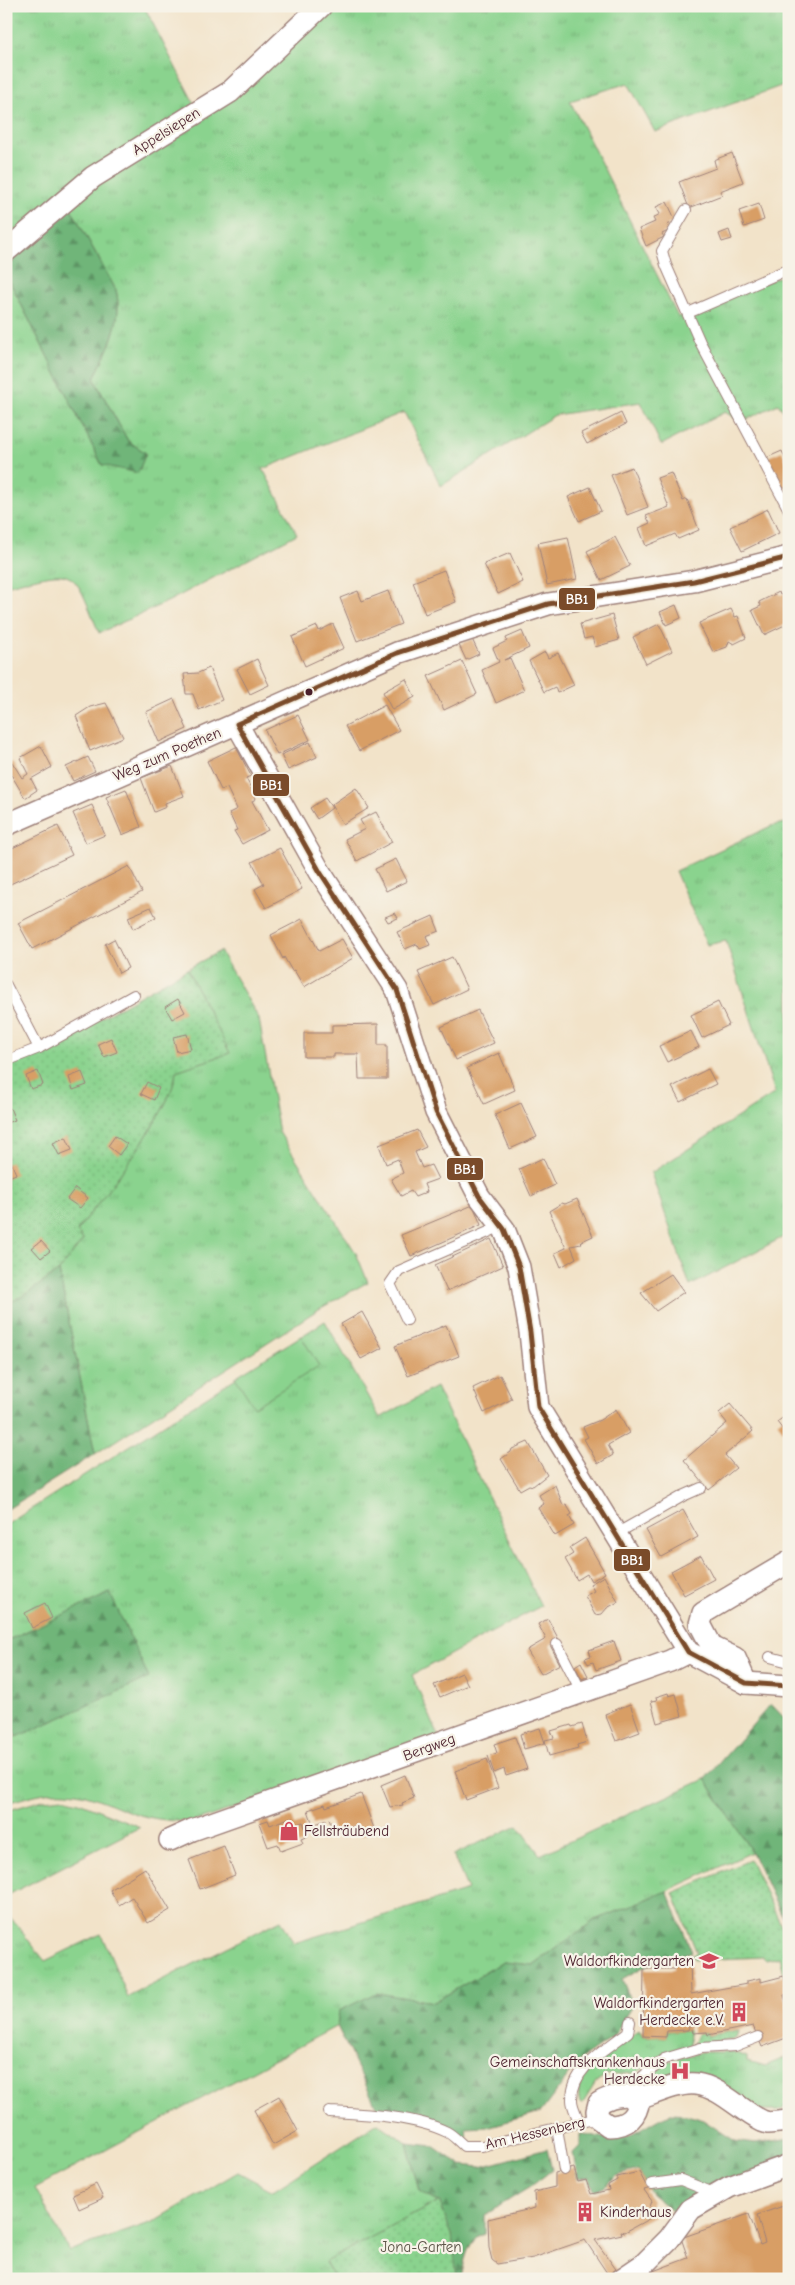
<svg xmlns="http://www.w3.org/2000/svg" width="795" height="2285" font-family="'Comic Neue',sans-serif">
	<defs>
		<pattern id="grass-tufts" width="24" height="20" patternUnits="userSpaceOnUse" patternTransform="scale(1.25)"><rect width="24" height="20" fill="#8ad38e"/><path d="M3 7l-1-3M5 7V3M7 7l1-3M15 17l-1-3M17 17v-4M19 17l1-3" fill="none" stroke="#79b57b"/></pattern>
		<pattern id="forest-firs" width="22" height="20" patternUnits="userSpaceOnUse" patternTransform="scale(1.25)"><rect width="22" height="20" fill="#6fb579"/><path d="M5 1l3.5 6h-7zM16 11l3.5 6h-7z" fill="#5d9363"/></pattern>
		<pattern id="park-dots" width="8" height="8" patternUnits="userSpaceOnUse" patternTransform="scale(1.25)"><rect width="8" height="8" fill="#8ad38e"/><path d="M2 2h.1M6 6h.1" fill="none" stroke="#79b57b" stroke-width="1.8" stroke-linecap="round"/></pattern>
	</defs>
	<rect width="100%" height="100%" fill="#f7f3e8"/>
	<filter id="ink" filterUnits="userSpaceOnUse"><feTurbulence type="fractalNoise" baseFrequency=".02" numOctaves="2"/><feDisplacementMap in="SourceGraphic" scale="10" xChannelSelector="R" yChannelSelector="G"/><feConvolveMatrix kernelMatrix="1 2 1 2 8 2 1 2 1" color-interpolation-filters="sRGB"/></filter>
	<filter id="wash" filterUnits="userSpaceOnUse"><feTurbulence type="fractalNoise" baseFrequency=".0096" numOctaves="4" result="noise"/><feDisplacementMap in="SourceGraphic" scale="20" xChannelSelector="R" yChannelSelector="G"/><feGaussianBlur stdDeviation="1.12" result="paint"/><feColorMatrix in="noise" values="0 0 0 0 0 0 0 0 0 0 0 0 0 0 0 0 0 1.4 0 .05"/><feComposite in="paint" operator="in"/></filter>
	<g filter="url(#wash)">
		<rect width="100%" height="100%" fill="#f2e3c9"/>
		<g fill="url(#grass-tufts)" stroke="#6a795c">
			<polygon points="6,6 144,6 195,105 8,239"/>
			<path d="M 335,6 L 789,6 L 789,83 L 655,132 L 628,83 L 570,101 L 678,317 L 789,273 L 789,418 L 778,404 L 741,422 L 725,412 L 661,445 L 641,402 L 555,415 L 441,486 L 404,412 L 263,469 L 297,534 L 169,601 L 99,633 C 72,566 77,567 6,586 L 6,274 L 102,465 L 146,453 L 128,441 L 94,379 C 106,352 124,321 116,290 L 69,205 L 315,25 Z"/>
			<polygon points="789,822 789,1234 690,1286 651,1173 775,1093 726,941 707,945 675,871 771,826"/>
			<path d="M 220,951 L 259,1019 L 279,1132 L 356,1253 L 368,1282 L 319,1309 L 95,1454 L 59,1271 L 83,1240 L 77,1231 C 102,1197 174,1110 176,1071 L 229,1053 L 187,969 Z"/>
			<path d="M 325,1321 L 380,1418 L 436,1387 L 541,1606 L 412,1675 L 440,1739 L 193,1822 C 175,1821 157,1820 140,1815 C 115,1808 93,1793 67,1792 C 46,1790 25,1798 6,1803 L 6,1741 L 148,1678 L 31,1629 L 6,1641 L 6,1525 Z"/>
			<polygon points="705,1779 752,1852 667,1891 595,1920 533,1965 503,1962 434,2002 376,1994 339,2011 337,2026 35,2188 69,2251 153,2222 238,2172 273,2191 378,2123 407,2143 419,2191 439,2201 325,2262 334,2279 6,2279 6,1912 45,1961 101,1934 128,1997 281,1920 294,1943 468,1890 453,1855 518,1825 540,1855"/>
			<polygon points="63,1798 79,1802 140,1827 6,1896 6,1811 43,1800"/>
			<path d="M 639,2030 L 643,2036 L 666,2037 L 667,2031 L 688,2030 L 690,2047 L 664,2053 L 636,2073 L 606,2075 L 596,2082 L 583,2103 L 580,2103 C 570,2071 618,2047 639,2030 Z"/>
			<polygon points="701,2052 733,2052 747,2057 747,2061 765,2066 789,2056 789,2106 779,2111 762,2111 681,2074 670,2075 643,2085 643,2082 667,2062"/>
		</g>
		<g fill="url(#forest-firs)" stroke="#5c6a52">
			<path d="M 69,205 L 116,290 C 124,321 106,352 94,379 L 128,441 L 146,453 L 138,473 L 102,465 L 6,274 L 6,259 Z"/>
			<polygon points="59,1271 95,1454 6,1510 6,1304 23,1296"/>
			<polygon points="110,1593 149,1678 17,1737 6,1713 6,1641"/>
			<polygon points="771,1704 789,1723 789,1931 752,1852 705,1779"/>
			<polygon points="667,1891 692,1952 656,1960 622,1979 633,2006 613,2037 581,2059 541,2112 487,2127 466,2128 467,2137 462,2139 445,2125 379,2112 337,2026 339,2011 376,1993 434,2002 503,1962 533,1965 595,1920"/>
			<path d="M 671,2114 L 687,2115 L 703,2120 L 735,2141 L 755,2144 L 789,2138 L 789,2156 L 677,2215 L 650,2193 L 638,2170 L 616,2176 L 605,2187 L 594,2190 L 589,2177 L 578,2179 L 573,2153 L 580,2146 L 580,2134 C 595,2134 610,2142 622,2138 C 640,2133 654,2119 671,2114 Z"/>
			<path d="M 407,2143 L 433,2146 L 460,2165 L 481,2167 L 547,2149 L 552,2170 L 530,2187 L 485,2215 L 485,2234 C 468,2238 465,2259 462,2274 L 456,2274 L 452,2235 L 439,2201 L 419,2191 Z"/>
		</g>
		<g fill="url(#park-dots)" stroke="#6a795c">
			<path d="M 187,969 L 230,1053 L 176,1071 C 174,1110 102,1197 77,1231 L 83,1240 L 59,1271 L 23,1296 L 6,1304 L 6,1064 L 36,1055 Z"/>
			<polygon points="750,1860 789,1942 789,1993 780,1957 766,1960 763,1957 694,1960 692,1955 697,1953 673,1893"/>
			<polygon points="738,2030 736,2038 733,2040 693,2044 697,2034 706,2032 708,2036"/>
			<polygon points="439,2201 452,2235 457,2279 334,2279 325,2262"/>
		</g>
		<polygon fill="#8ad38e" stroke="#6a795c" points="301,1336 319,1366 254,1407 235,1377"/>
		<g id="blocks">
			<g fill="#d89e65">
				<polygon points="732,153 743,182 720,191 722,195 689,208 679,182 716,168 714,160"/>
				<polygon points="667,202 676,221 667,225 670,230 662,234 664,237 646,246 639,229 655,222 653,218 660,214 656,207"/>
				<polygon points="759,204 764,220 744,227 739,211"/>
				<polygon points="729,230 732,239 722,242 719,234"/>
				<polygon points="621,413 626,424 587,444 581,433"/>
				<polygon points="782,451 789,468 789,486 779,490 766,458"/>
				<polygon points="632,467 648,507 627,515 611,475"/>
				<polygon points="671,473 683,501 687,499 699,530 678,539 675,534 646,546 639,528 650,523 646,516 669,507 657,478"/>
				<polygon points="590,487 601,511 579,521 568,497"/>
				<polygon points="768,509 779,533 742,551 730,527"/>
				<polygon points="568,537 577,579 547,585 538,543"/>
				<polygon points="615,537 630,566 601,580 587,551"/>
				<polygon points="510,553 523,582 498,594 484,564"/>
				<polygon points="444,570 456,602 425,614 413,582"/>
				<polygon points="358,591 362,601 388,591 401,624 357,641 340,598"/>
				<polygon points="789,591 789,623 764,635 752,610 761,606 759,602 779,592 780,595"/>
				<polygon points="676,605 681,618 666,625 660,612"/>
				<polygon points="731,609 735,617 738,616 746,638 734,644 729,641 727,647 713,652 699,623"/>
				<polygon points="612,615 619,640 595,647 592,637 584,639 580,624"/>
				<polygon points="333,624 344,648 305,666 292,637 317,626 319,631"/>
				<polygon points="659,624 672,651 646,664 633,637"/>
				<polygon points="522,631 529,648 504,660 510,658 524,690 496,703 482,670 499,662 493,648 507,641 506,638"/>
				<polygon points="472,639 479,654 466,660 459,645"/>
				<polygon points="545,652 548,658 558,653 574,685 557,693 555,687 544,692 529,661"/>
				<polygon points="257,659 269,685 250,694 237,669"/>
				<polygon points="462,661 477,694 444,710 428,676"/>
				<polygon points="209,668 222,700 199,710 193,694 186,694 184,674 198,673"/>
				<polygon points="406,679 415,697 392,710 383,692"/>
				<polygon points="174,699 187,729 159,742 146,712"/>
				<polygon points="106,703 123,737 90,751 76,716 90,707"/>
				<polygon points="385,705 399,730 359,751 345,726"/>
				<polygon points="298,715 310,740 277,755 265,730"/>
				<polygon points="310,742 317,757 288,770 281,755"/>
				<polygon points="41,746 52,767 31,779 37,790 25,798 6,766 12,762 22,778 28,774 20,758"/>
				<polygon points="236,747 251,776 246,778 256,799 252,801 268,830 242,844 234,831 237,830 229,813 237,809 227,788 221,790 207,761"/>
				<polygon points="88,757 95,771 73,781 66,767"/>
				<polygon points="172,766 184,796 165,803 166,807 154,812 141,778"/>
				<polygon points="356,788 369,808 343,824 331,805"/>
				<polygon points="126,789 141,827 122,835 106,797"/>
				<polygon points="325,798 332,808 317,819 310,808"/>
				<polygon points="92,805 105,835 86,843 73,813"/>
				<polygon points="376,812 392,842 357,861 345,839 365,829 360,820"/>
				<polygon points="58,826 72,855 6,886 6,851"/>
				<polygon points="280,848 302,889 266,908 255,889 264,884 252,862"/>
				<polygon points="396,859 407,881 386,891 375,869"/>
				<polygon points="129,866 142,892 32,949 18,923"/>
				<polygon points="151,907 156,917 133,929 128,917"/>
				<polygon points="395,913 398,918 388,922 385,917"/>
				<polygon points="433,916 439,931 426,936 430,945 420,949 417,944 405,949 397,932"/>
				<polygon points="302,919 319,951 342,939 353,958 304,987 294,970 292,971 284,957 283,959 271,935"/>
				<polygon points="114,939 128,968 119,973 105,944"/>
				<polygon points="452,957 467,989 434,1005 418,972"/>
				<polygon points="178,999 185,1012 172,1019 165,1007"/>
				<polygon points="718,1002 729,1025 702,1038 691,1015"/>
				<polygon points="478,1010 494,1043 456,1060 441,1027"/>
				<polygon points="378,1024 378,1045 387,1045 387,1079 359,1079 358,1054 334,1054 334,1057 304,1057 304,1033 332,1033 332,1025"/>
				<polygon points="691,1031 699,1047 667,1062 659,1046"/>
				<polygon points="187,1034 191,1049 177,1052 173,1037"/>
				<polygon points="111,1038 117,1052 104,1057 98,1044"/>
				<polygon points="499,1053 515,1090 484,1104 467,1068"/>
				<polygon points="708,1069 716,1084 680,1102 672,1087"/>
				<polygon points="38,1071 43,1085 31,1089 26,1076"/>
				<polygon points="82,1072 87,1085 73,1090 69,1077"/>
				<polygon points="147,1082 159,1088 154,1100 141,1094"/>
				<polygon points="521,1103 537,1137 510,1149 495,1115"/>
				<polygon points="10,1108 15,1120 6,1123 6,1109"/>
				<polygon points="417,1130 426,1147 415,1152 422,1168 431,1165 438,1179 424,1184 427,1192 415,1197 411,1191 401,1196 391,1179 403,1173 398,1159 386,1164 379,1145"/>
				<polygon points="115,1136 127,1144 119,1155 108,1146"/>
				<polygon points="66,1137 72,1150 59,1155 53,1143"/>
				<polygon points="543,1158 555,1185 531,1196 519,1169"/>
				<polygon points="11,1162 16,1174 6,1178 6,1164"/>
				<polygon points="75,1188 88,1198 80,1208 67,1199"/>
				<polygon points="577,1199 593,1236 582,1241 581,1244 571,1246 576,1258 561,1267 555,1253 566,1248 549,1211 562,1203 565,1204"/>
				<polygon points="473,1205 481,1225 411,1256 401,1235"/>
				<polygon points="491,1239 503,1266 447,1291 435,1265"/>
				<polygon points="41,1241 50,1251 41,1258 32,1248"/>
				<polygon points="671,1274 684,1292 656,1311 641,1293"/>
				<polygon points="362,1312 382,1348 361,1359 341,1324"/>
				<polygon points="446,1325 459,1356 408,1376 395,1346"/>
				<polygon points="500,1375 512,1399 484,1413 473,1388"/>
				<polygon points="730,1404 753,1431 725,1455 736,1468 709,1490 684,1460 727,1423 719,1413"/>
				<polygon points="616,1409 629,1433 608,1445 613,1455 598,1464 584,1439 588,1437 583,1427 600,1420"/>
				<polygon points="789,1413 789,1438 777,1422"/>
				<polygon points="528,1442 547,1475 533,1486 529,1485 520,1490 501,1459 511,1452 512,1449"/>
				<polygon points="555,1485 563,1505 566,1504 572,1514 569,1516 574,1525 555,1536 538,1508 544,1504 539,1495"/>
				<polygon points="683,1510 698,1537 661,1557 646,1530"/>
				<polygon points="585,1538 605,1573 591,1581 587,1574 577,1580 565,1559 573,1554 569,1548"/>
				<polygon points="701,1555 714,1579 684,1595 671,1571"/>
				<polygon points="604,1576 618,1602 607,1608 602,1614 595,1615 585,1596 594,1591 590,1584"/>
				<polygon points="45,1603 52,1618 32,1628 25,1613"/>
				<polygon points="548,1619 559,1640 550,1645 560,1664 541,1674 527,1650 546,1639 538,1624"/>
				<polygon points="614,1641 621,1661 596,1670 593,1662 588,1664 585,1658 591,1656 589,1650"/>
				<polygon points="581,1662 588,1676 582,1679 575,1666"/>
				<polygon points="462,1673 468,1685 440,1697 434,1685"/>
				<polygon points="668,1693 669,1696 676,1694 682,1716 657,1723 651,1701 657,1700 656,1697"/>
				<polygon points="630,1704 640,1732 616,1741 605,1714"/>
				<polygon points="582,1724 587,1742 577,1745 578,1748 549,1756 545,1740 554,1738 551,1731 571,1725 572,1727"/>
				<polygon points="540,1728 545,1743 524,1749 520,1734"/>
				<polygon points="515,1737 527,1769 506,1776 504,1769 494,1773 488,1756 497,1753 494,1744"/>
				<polygon points="487,1759 498,1788 466,1800 455,1771"/>
				<polygon points="405,1775 414,1798 402,1803 403,1805 390,1807 381,1785"/>
				<polygon points="361,1794 375,1831 361,1836 357,1825 334,1834 329,1819 313,1825 308,1810 325,1804 326,1807"/>
				<polygon points="292,1817 295,1825 303,1822 308,1836 301,1839 303,1843 281,1851 278,1844 268,1847 259,1823 268,1820 270,1825"/>
				<polygon points="224,1846 235,1875 200,1889 189,1860"/>
				<polygon points="145,1868 170,1910 148,1923 132,1897 119,1905 110,1890"/>
				<polygon points="674,1960 690,1960 691,1994 747,1984 747,1981 761,1978 761,1982 784,1976 788,1994 784,1995 789,2014 789,2037 762,2047 753,2026 708,2035 707,2032 693,2033 690,2022 688,2030 667,2031 666,2037 643,2036 644,1969 674,1969"/>
				<polygon points="279,2096 298,2131 273,2145 254,2110"/>
				<polygon points="574,2168 578,2182 586,2180 591,2194 609,2190 608,2185 617,2180 617,2177 639,2172 648,2189 644,2190 652,2201 650,2207 654,2216 625,2232 621,2231 622,2234 595,2240 623,2279 611,2279 585,2240 533,2258 497,2264 492,2260 489,2248 488,2219 535,2208 534,2192 555,2187 555,2173"/>
				<polygon points="96,2184 103,2198 79,2209 73,2195"/>
				<polygon points="789,2204 789,2279 648,2279 648,2273 688,2258 681,2238 749,2214 760,2245 765,2243 757,2215"/>
			</g>
		</g>
	</g>
	<g filter="url(#ink)">
		<use href="#blocks" fill-opacity="0" stroke="#9e817a" stroke-width="1"/>
		<g fill="none" stroke-linecap="round" stroke-linejoin="round">
			<defs>
				<g id="service">
					<polyline points="686,210 662,251 666,265 700,342 789,510"/>
					<polyline points="688,313 789,269"/>
					<polyline points="6,985 39,1048"/>
					<polyline points="6,1061 39,1048 134,995"/>
					<polyline points="407,1320 390,1284 399,1271 502,1226"/>
					<polyline points="614,1535 683,1496 701,1488"/>
					<polyline points="557,1644 582,1693"/>
					<polyline points="770,1657 789,1662"/>
					<polyline points="639,2099 638,2086 641,2078 664,2059 701,2048 735,2046 758,2037"/>
					<path d="M 329,2112 C 364,2114 415,2116 447,2132 C 453,2135 459,2142 464,2146 L 482,2146 L 598,2118"/>
					<path d="M 579,2122 C 577,2115 572,2107 572,2100 C 571,2068 607,2049 628,2032 L 630,2022"/>
					<polyline points="557,2128 564,2170"/>
					<polyline points="652,2184 681,2180 716,2194"/>
				</g>
				<g id="minor">
					<polyline points="6,251 93,177 230,92 321,6"/>
					<polyline points="237,724 320,872 397,990 436,1112 479,1196 504,1229 519,1267 530,1332 538,1407 688,1652 746,1683 789,1686"/>
					<polyline points="6,825 397,653 548,604 694,581 789,557"/>
					<polyline points="746,1683 735,1658 712,1647 700,1624 703,1613 789,1562"/>
					<polyline points="170,1840 192,1830 670,1661 688,1652"/>
					<path d="M 639,2099 C 637,2116 628,2126 609,2126 L 598,2118 L 597,2111 L 599,2103 C 611,2096 626,2092 639,2099 C 656,2093 679,2082 696,2084 C 720,2087 741,2111 762,2121 L 768,2123 L 789,2121"/>
					<polyline points="622,2279 644,2264 669,2239 691,2209 729,2187 789,2165"/>
				</g>
			</defs>
			<use href="#service" stroke="#9e817a" stroke-width="12"/>
			<use href="#minor" stroke="#9e817a" stroke-width="24"/>
			<use href="#service" stroke="#fff" stroke-width="10"/>
			<use href="#minor" stroke="#fff" stroke-width="21"/>
			<defs>
				<polyline id="bus-1" points="789,557 694,581 548,604 397,653 237,724 320,872 397,990 436,1112 479,1196 504,1229 519,1267 530,1332 538,1407 688,1652 746,1683 789,1686"/>
			</defs>
			<use href="#bus-1" stroke="#f7f3e8" stroke-width="9"/>
			<use href="#bus-1" stroke="#7a4b2a" stroke-width="5"/>
		</g>
	</g>
	<defs>
		<symbol id="shop-bare" viewBox="-9 -9 18 18"><path d="M-5-2.5h2.3a2.7 3.5 0 0 1 5.4 0H5L5.5 6h-11ZM-1.5-2.5h3a1.5 2.3 0 0 0-3 0Z" fill="#d1495b" stroke="#f7f3e8" stroke-width="2.5" paint-order="stroke"/></symbol>
		<symbol id="school-bare" viewBox="-9 -9 18 18"><path d="M0-5L7-2L0 1L-7-2ZM-4 1L0 2.5L4 1V4Q0 6-4 4Z" fill="#d1495b" stroke="#f7f3e8" stroke-width="2.5" paint-order="stroke"/></symbol>
		<symbol id="building-bare" viewBox="-9 -9 18 18"><path d="M-4-6H4V6H1V3H-1V6H-4ZM-2.5-4.3h1.7v1.8h-1.7ZM.8-4.3h1.7v1.8H.8ZM-2.5-1h1.7V.8h-1.7ZM.8-1h1.7V.8H.8Z" fill="#d1495b" stroke="#f7f3e8" stroke-width="2.5" paint-order="stroke"/></symbol>
		<symbol id="hospital-bare" viewBox="-9 -9 18 18"><path d="M-5-5h3v3.5h4V-5h3V5h-3V1.5h-4V5h-3Z" fill="#d1495b" stroke="#f7f3e8" stroke-width="2.5" paint-order="stroke"/></symbol>
	</defs>
	<g fill-rule="evenodd">
		<use href="#shop-bare" x="275" y="1817" width="28" height="28"/>
		<use href="#school-bare" x="695" y="1947" width="28" height="28"/>
		<use href="#building-bare" x="725" y="1998" width="28" height="28"/>
		<use href="#hospital-bare" x="666" y="2057" width="28" height="28"/>
		<use href="#building-bare" x="571" y="2198" width="28" height="28"/>
	</g>
	<circle fill="#4a1f2b" stroke="#f7f3e8" stroke-width="2" cx="309" cy="692" r="4.5"/>
	<g text-anchor="middle" dominant-baseline="central" stroke-width="4.5" stroke-linejoin="round" paint-order="stroke">
		<g font-size="15" fill="#4a1f2b" stroke="#f7f3e8">
			<text transform="translate(166 131) rotate(-32)">Appelsiepen</text>
			<text transform="translate(167 754) rotate(-23)">Weg zum Poethen</text>
			<text transform="translate(429 1747) rotate(-20)">Bergweg</text>
			<text transform="translate(535 2133) rotate(-13)">Am Hessenberg</text>
		</g>
		<g font-size="15" fill="#4a1f2b" stroke="#f7f3e8" text-anchor="end">
			<text x="304" y="1831" text-anchor="start">Fellsträubend</text>
			<text x="694" y="1961">Waldorfkindergarten</text>
			<text x="724" y="2003">Waldorfkindergarten<tspan x="724" dy="17">Herdecke e.V.</tspan></text>
			<text x="665" y="2062">Gemeinschaftskrankenhaus<tspan x="665" dy="17">Herdecke</tspan></text>
			<text x="600" y="2212" text-anchor="start">Kinderhaus</text>
		</g>
		<g font-size="15" fill="#5d5549" stroke="#f7f3e8">
			<text x="421" y="2247">Jona-Garten</text>
		</g>
	</g>
	<g stroke="#f7f3e8" stroke-width="2">
		<rect x="558" y="587" width="38" height="24" rx="5" fill="#7a4b2a"/>
		<rect x="252" y="773" width="38" height="24" rx="5" fill="#7a4b2a"/>
		<rect x="446" y="1157" width="38" height="24" rx="5" fill="#7a4b2a"/>
		<rect x="613" y="1548" width="38" height="24" rx="5" fill="#7a4b2a"/>
	</g>
	<g font-size="14" text-anchor="middle" font-weight="bold" fill="#fff">
		<text x="577" y="604">BB1</text>
		<text x="271" y="790">BB1</text>
		<text x="465" y="1174">BB1</text>
		<text x="632" y="1565">BB1</text>
	</g>
	<rect width="795" height="2285" fill="none" stroke="#f7f3e8" stroke-width="25"/>
</svg>
